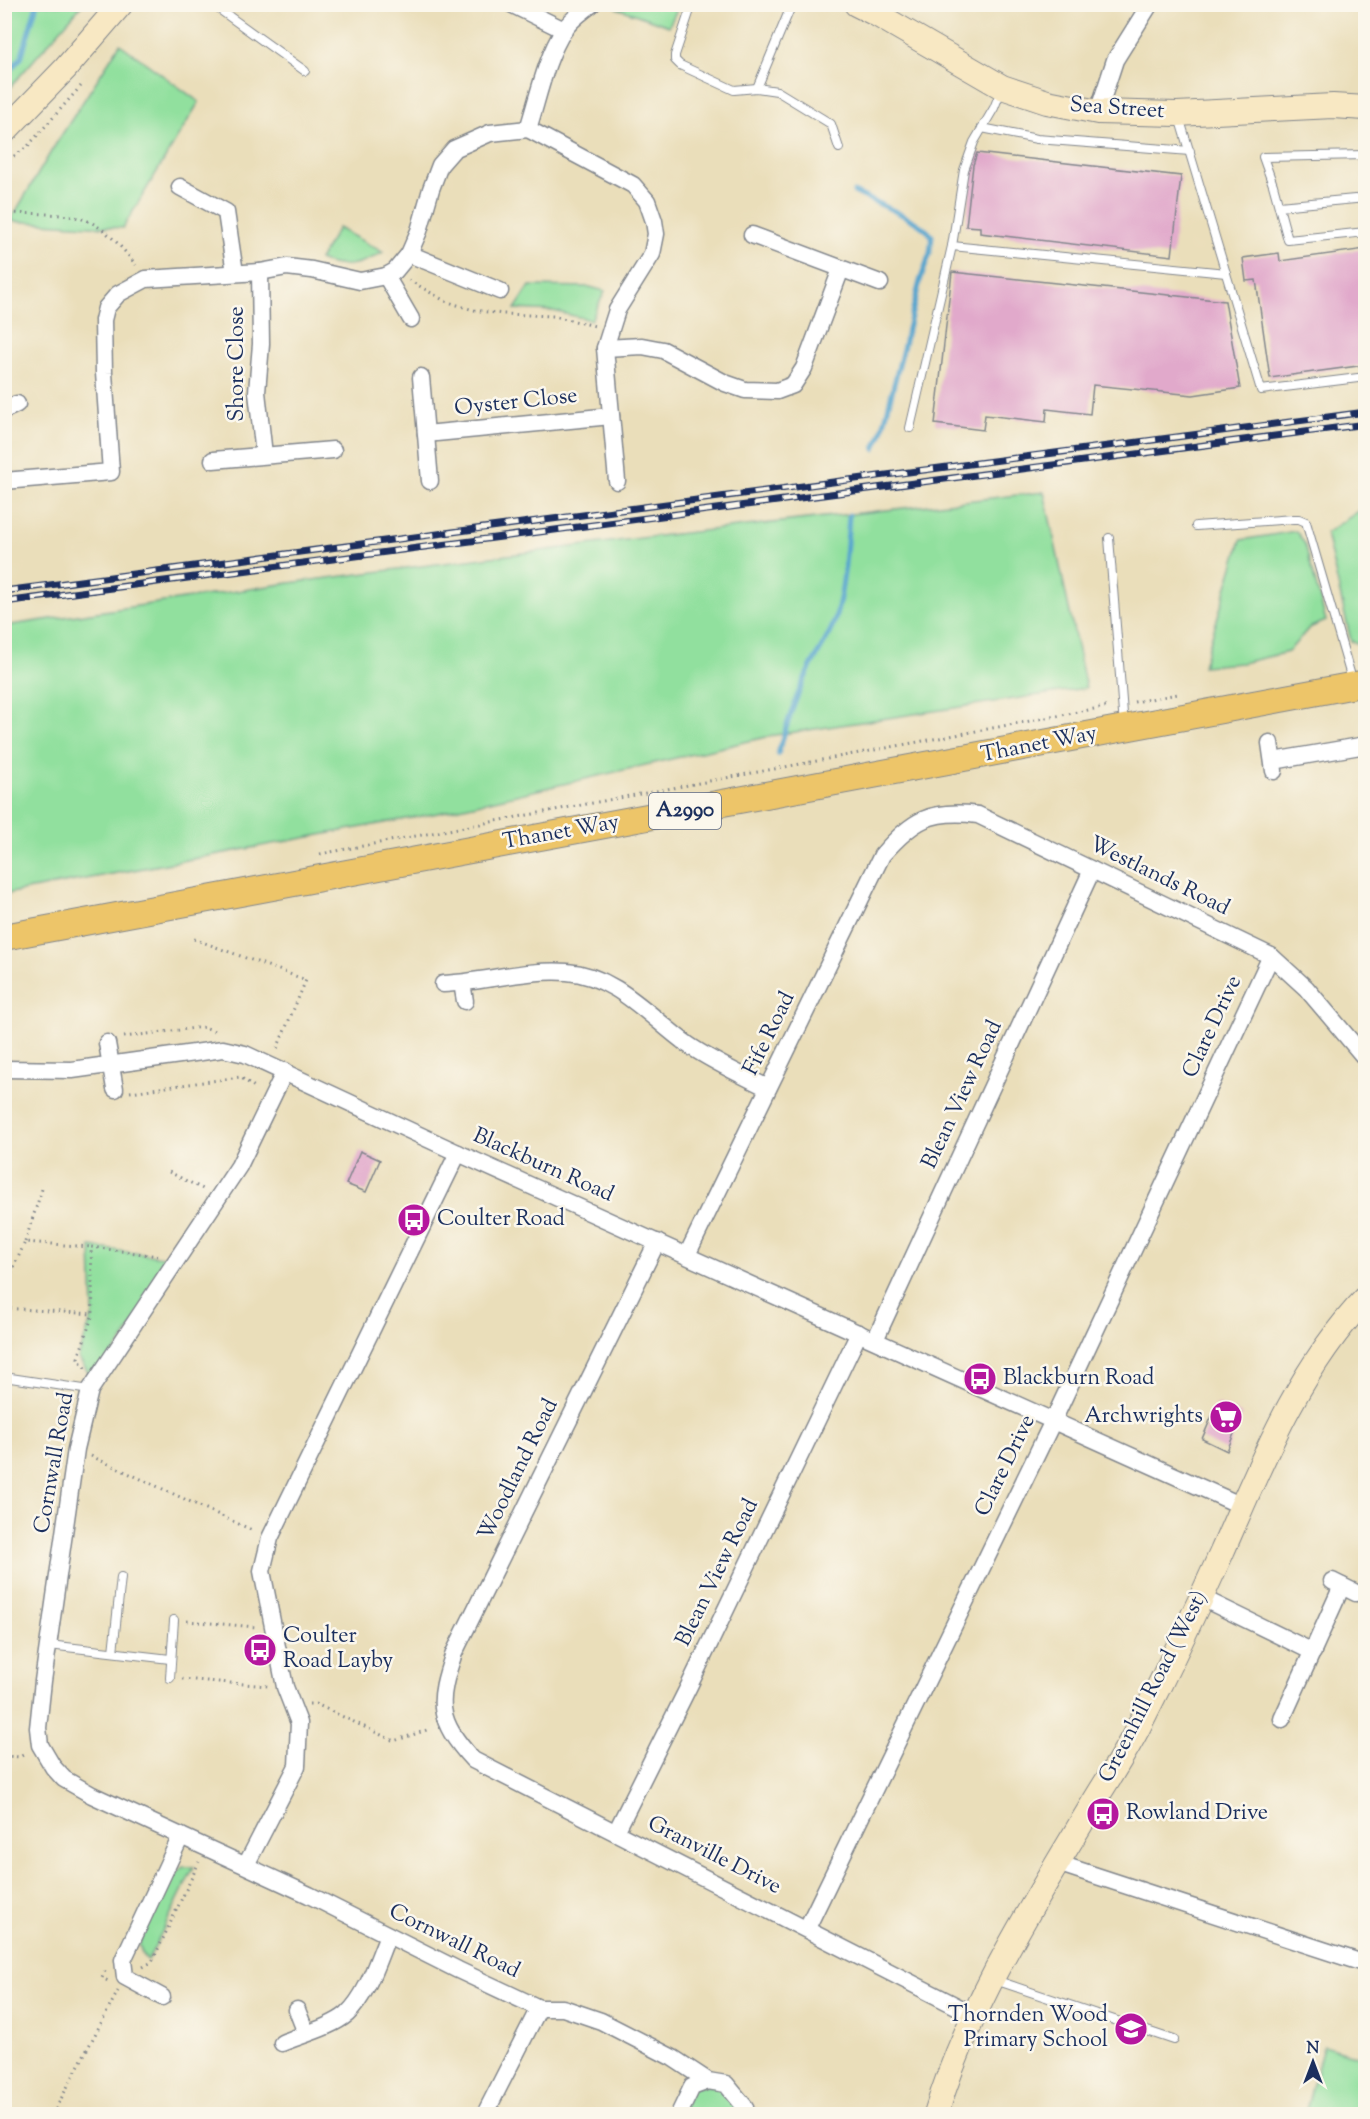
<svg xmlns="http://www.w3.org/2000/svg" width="1370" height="2119" font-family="'Sorts Mill Goudy',serif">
	<rect width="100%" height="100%" fill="#fbf7ec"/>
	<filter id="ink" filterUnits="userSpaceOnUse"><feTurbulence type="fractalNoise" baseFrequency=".0167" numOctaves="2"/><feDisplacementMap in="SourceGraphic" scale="12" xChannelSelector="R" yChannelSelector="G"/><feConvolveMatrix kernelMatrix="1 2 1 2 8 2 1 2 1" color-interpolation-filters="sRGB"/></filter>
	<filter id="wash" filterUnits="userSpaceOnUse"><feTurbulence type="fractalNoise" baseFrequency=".008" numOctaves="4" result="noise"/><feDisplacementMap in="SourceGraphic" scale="24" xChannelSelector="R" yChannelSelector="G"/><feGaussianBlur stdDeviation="1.35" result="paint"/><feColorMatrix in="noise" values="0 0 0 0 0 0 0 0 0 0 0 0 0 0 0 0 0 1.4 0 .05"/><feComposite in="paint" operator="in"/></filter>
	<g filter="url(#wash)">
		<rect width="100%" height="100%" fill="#eadeba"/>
		<g fill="#91e09e" stroke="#56887e" stroke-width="1.5">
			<polygon points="5,4 82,5 5,93 4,5"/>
			<polygon points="619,5 619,4 679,5 669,26 617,8"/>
			<polygon points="120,44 199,102 123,228 10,221 52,150"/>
			<path d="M 338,228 L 383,252 C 361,265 343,270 319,260 Z"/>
			<polygon points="530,286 590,287 605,291 591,320 553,311 515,309"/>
			<polygon points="1044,492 1086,688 775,735 438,813 5,894 5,626 289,583 641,538"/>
			<polygon points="1365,507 1365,643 1358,645 1351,641 1326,533"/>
			<polygon points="1296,531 1305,544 1326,621 1309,628 1288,652 1242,663 1203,666 1241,540"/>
			<polygon points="91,1247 178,1259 95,1381 78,1358 93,1314"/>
			<polygon points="183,1867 194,1867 148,1960 143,1956 139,1944 170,1879"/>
			<polygon points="1323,2046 1365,2058 1365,2114 1305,2114"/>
			<polygon points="726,2084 743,2114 679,2114 692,2087"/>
		</g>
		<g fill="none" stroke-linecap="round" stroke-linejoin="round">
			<g stroke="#54a4ce" stroke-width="5">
				<polyline points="4,76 21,58 37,4"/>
				<path d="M 854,192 C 873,202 921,220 932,236 L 930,253 L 920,281 L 882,432 L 875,449"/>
				<path d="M 778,754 C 787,724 796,695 810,668 C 818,652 830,637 835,619 C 844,590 847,546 849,515"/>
			</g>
		</g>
		<g id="blocks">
			<g fill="#e1a9cb">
				<polygon points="977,153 1181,176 1172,256 980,233 980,227 966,226 973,165"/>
				<polygon points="1365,249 1365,365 1270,378 1256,280 1246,281 1243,258 1279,253 1280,261"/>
				<polygon points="952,272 1225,301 1240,388 1193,395 1093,385 1090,414 1047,409 1046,422 985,415 983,430 935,424"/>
				<polygon points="360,1151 380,1160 366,1192 346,1184"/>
				<polygon points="1217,1404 1242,1414 1227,1451 1202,1439"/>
			</g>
		</g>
	</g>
	<g filter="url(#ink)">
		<use href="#blocks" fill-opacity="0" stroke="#82868c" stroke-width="1.5"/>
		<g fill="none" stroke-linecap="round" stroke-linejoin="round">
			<defs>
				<g id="lane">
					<polyline points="212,4 305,71"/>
					<polyline points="692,4 675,55 675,60 680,65 734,90 757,88 777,91 831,124 839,148"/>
					<polyline points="757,88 792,4"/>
					<polyline points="1179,117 1261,390 1366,377"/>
					<polyline points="982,128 1037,139 1190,151"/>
					<polyline points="1366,155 1263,157 1273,185 1288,240 1366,232"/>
					<polyline points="1279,206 1366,198"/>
					<polyline points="952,246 1226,273"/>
					<polyline points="910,428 952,246 964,170 974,142 994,108 1002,88"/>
					<polyline points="1196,526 1293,519 1299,519 1306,522 1353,683"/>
					<polyline points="1109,538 1124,726"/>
					<polyline points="4,1377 90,1390"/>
					<polyline points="49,1645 170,1659"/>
					<polyline points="113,1652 121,1577"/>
					<polyline points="170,1678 174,1620"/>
					<polyline points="995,1980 1174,2040"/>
				</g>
				<g id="street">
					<polyline points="511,4 564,30"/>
					<polyline points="1098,112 1115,60 1150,4"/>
					<polyline points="528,129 633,185 647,201 654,221 656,234 652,254 617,310 605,348 617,481"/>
					<path d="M 528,129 C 538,98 546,57 564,30 C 571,19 582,12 592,4"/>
					<polyline points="180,187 226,212 235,273"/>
					<polyline points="752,235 880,283"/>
					<polyline points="409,254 500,291"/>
					<polyline points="260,272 261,344 257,392 264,455"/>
					<polyline points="386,276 411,319"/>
					<polyline points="605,348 642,346 663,350 725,383 745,390 777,391 793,385 804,368 841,269"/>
					<polyline points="421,377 430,481"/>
					<polyline points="4,410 17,404"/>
					<polyline points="426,434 611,416"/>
					<polyline points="213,460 333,450"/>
					<polyline points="4,481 111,472 104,373 103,320 106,308 118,294 146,279 260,272 287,267 312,270 360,281 386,276 395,271 409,254 419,231 431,189 440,165 454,149 490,133 528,129"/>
					<polyline points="1270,743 1274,771"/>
					<polyline points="1273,761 1366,745"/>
					<polyline points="462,983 465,1001"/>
					<path d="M 443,984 C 485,982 525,969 567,972 C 615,975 650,1017 687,1044 C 713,1062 740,1074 768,1088"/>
					<polyline points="107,1043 115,1089"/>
					<polyline points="4,1069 72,1070 223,1049 245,1054 458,1153 1242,1506"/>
					<polyline points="285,1071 239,1166 90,1390 76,1449 43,1681 38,1728 40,1745 53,1767 64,1779 92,1795 309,1895 458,1970 539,2008 563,2008 601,2021 673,2058 708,2081 726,2084 745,2107 743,2114"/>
					<path d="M 657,1242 L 454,1653 C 437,1703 436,1719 473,1760 L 974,2015"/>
					<path d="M 687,1255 L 882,855 C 913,820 930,809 978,815 L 1271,956 L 1306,988 L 1366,1059"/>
					<polyline points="875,1340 1092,870"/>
					<polyline points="1332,1581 1356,1593"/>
					<polyline points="1202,1598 1313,1652"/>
					<polyline points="1282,1719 1342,1586"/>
					<polyline points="616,1832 689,1686 859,1333"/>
					<polyline points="1057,1863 1366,1964"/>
					<polyline points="246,1865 297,1766 299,1723 285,1687 262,1571 270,1538 458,1153"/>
					<polyline points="807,1928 1053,1421 1271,956"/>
					<polyline points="162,1997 125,1977 123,1960 181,1836"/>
					<polyline points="297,2010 306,2033"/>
					<path d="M 282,2043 C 301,2035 332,2027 347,2014 C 368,1994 377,1961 388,1935"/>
					<polyline points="485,2114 539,2008"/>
					<polyline points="679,2114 692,2087 708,2081"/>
				</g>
				<g id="secondary">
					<polyline points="856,4 876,14 1002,87 1047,102 1098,112 1177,114 1333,106 1366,108"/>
					<polyline points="4,132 65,69 121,4"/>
					<path d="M 936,2114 C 968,2007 1031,1907 1088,1812 C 1105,1783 1125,1754 1140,1724 C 1169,1667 1196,1610 1222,1552 C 1261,1463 1298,1369 1366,1298"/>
				</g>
				<polyline id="primary" points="4,937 1366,683"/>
			</defs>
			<use href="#lane" stroke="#82868c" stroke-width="10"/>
			<use href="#street" stroke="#82868c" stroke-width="19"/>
			<use href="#secondary" stroke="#82868c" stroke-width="26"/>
			<use href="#primary" stroke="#82868c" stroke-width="28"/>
			<g stroke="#82868c" stroke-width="3" stroke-dasharray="1.5 4.5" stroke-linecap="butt">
				<polyline points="4,163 27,147 81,86"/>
				<path d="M 4,213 C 28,214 67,212 88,221 C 108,230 123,249 136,265"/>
				<polyline points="409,280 445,301 473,310 503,314 554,316 595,326"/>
				<polyline points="1134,702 1178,694"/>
				<polyline points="320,854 1110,706"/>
				<polyline points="194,939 306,980 276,1051"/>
				<polyline points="124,1037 204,1027 217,1032"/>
				<polyline points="130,1092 240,1077 256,1088"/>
				<polyline points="169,1172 203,1189"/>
				<polyline points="25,1242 43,1186"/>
				<polyline points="4,1289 25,1242 91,1247"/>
				<polyline points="4,1308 93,1314"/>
				<polyline points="85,1368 78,1358 93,1314 91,1247 158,1256"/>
				<polyline points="91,1456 254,1531"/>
				<polyline points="187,1621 256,1627"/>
				<polyline points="182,1679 268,1686"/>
				<polyline points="309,1704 316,1704 394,1741 430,1729"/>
				<polyline points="4,1756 20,1757 26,1753"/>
				<polyline points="143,1967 152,1962 199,1862"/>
				<polyline points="105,1971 102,1978 108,1981"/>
				<polyline points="53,2114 118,1991"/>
			</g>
			<use href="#lane" stroke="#fff" stroke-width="8"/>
			<use href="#street" stroke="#fff" stroke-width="16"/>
			<use href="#secondary" stroke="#f8e8c3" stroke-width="24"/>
			<use href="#primary" stroke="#edc569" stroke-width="26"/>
			<defs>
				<g id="rail">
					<polyline points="4,591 1366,412"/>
					<polyline points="4,602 1366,424"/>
				</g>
			</defs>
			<use href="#rail" stroke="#1b2f5e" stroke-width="7"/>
			<use href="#rail" stroke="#fbf7ec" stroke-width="4.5" stroke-dasharray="14" stroke-linecap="butt"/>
		</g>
	</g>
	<defs>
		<symbol id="bus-disc" viewBox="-11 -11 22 22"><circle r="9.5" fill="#b5179e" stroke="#fbf7ec"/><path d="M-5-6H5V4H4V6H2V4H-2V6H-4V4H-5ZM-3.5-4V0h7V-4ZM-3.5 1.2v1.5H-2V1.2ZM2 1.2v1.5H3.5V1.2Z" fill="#fff"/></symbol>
		<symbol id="supermarket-disc" viewBox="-11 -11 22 22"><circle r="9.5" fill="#b5179e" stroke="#fbf7ec"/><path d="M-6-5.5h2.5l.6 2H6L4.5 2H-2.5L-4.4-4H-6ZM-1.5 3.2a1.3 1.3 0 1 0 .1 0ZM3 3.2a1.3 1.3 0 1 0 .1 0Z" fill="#fff"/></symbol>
		<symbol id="school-disc" viewBox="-11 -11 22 22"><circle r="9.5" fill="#b5179e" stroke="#fbf7ec"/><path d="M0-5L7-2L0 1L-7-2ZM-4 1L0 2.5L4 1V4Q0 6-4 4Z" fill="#fff"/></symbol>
	</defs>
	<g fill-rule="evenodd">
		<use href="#bus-disc" x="395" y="1201" width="38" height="38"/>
		<use href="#bus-disc" x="961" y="1360" width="38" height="38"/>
		<use href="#supermarket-disc" x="1207" y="1398" width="38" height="38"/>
		<use href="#bus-disc" x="241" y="1631" width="38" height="38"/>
		<use href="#bus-disc" x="1084" y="1795" width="38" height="38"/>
		<use href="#school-disc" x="1112" y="2010" width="38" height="38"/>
	</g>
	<g text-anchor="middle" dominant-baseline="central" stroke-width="5" stroke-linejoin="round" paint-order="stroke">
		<rect fill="#fbf7ec" stroke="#5e6b89" stroke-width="1.5" x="649" y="793" width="72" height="36" rx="4.5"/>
		<g font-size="21" font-weight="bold" fill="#1b2f5e">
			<text x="685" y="811">A2990</text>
		</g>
		<g font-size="22" fill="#1b2f5e" stroke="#fbf7ec">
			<text transform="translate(1117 109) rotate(4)">Sea Street</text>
			<text transform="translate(238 364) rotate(-90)">Shore Close</text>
			<text transform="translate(516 403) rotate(-6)">Oyster Close</text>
			<text transform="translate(1039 745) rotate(-11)">Thanet Way</text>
			<text transform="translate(561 833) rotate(-10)">Thanet Way</text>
			<text transform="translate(1159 877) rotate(26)">Westlands Road</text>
			<text transform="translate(1213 1027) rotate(-65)">Clare Drive</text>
			<text transform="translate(770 1034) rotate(-64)">Fife Road</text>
			<text transform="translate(963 1095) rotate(-65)">Blean View Road</text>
			<text transform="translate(543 1166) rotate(24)">Blackburn Road</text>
			<text transform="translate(55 1463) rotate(-80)">Cornwall Road</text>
			<text transform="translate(1006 1466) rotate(-64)">Clare Drive</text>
			<text transform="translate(519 1470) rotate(-64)">Woodland Road</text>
			<text transform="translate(718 1573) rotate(-64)">Blean View Road</text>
			<text transform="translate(1154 1687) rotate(-63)">Greenhill Road (West)</text>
			<text transform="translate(714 1856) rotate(27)">Granville Drive</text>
			<text transform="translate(454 1942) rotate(26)">Cornwall Road</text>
		</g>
		<g font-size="22" fill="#1b2f5e" stroke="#fbf7ec" text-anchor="start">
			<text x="437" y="1220">Coulter Road</text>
			<text x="1003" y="1379">Blackburn Road</text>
			<text x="1203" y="1417" text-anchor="end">Archwrights</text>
			<text x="283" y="1637">Coulter<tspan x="283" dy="25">Road Layby</tspan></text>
			<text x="1126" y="1814">Rowland Drive</text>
			<text x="1108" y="2016" text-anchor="end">Thornden Wood<tspan x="1108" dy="25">Primary School</tspan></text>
		</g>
	</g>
	<rect width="1370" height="2119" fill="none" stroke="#fbf7ec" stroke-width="24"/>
	<g transform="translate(1313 2062)" stroke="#fbf7ec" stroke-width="4.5" paint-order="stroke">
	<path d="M0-4.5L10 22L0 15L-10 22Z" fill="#1b2f5e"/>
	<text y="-9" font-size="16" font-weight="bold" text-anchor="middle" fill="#1b2f5e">N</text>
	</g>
</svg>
